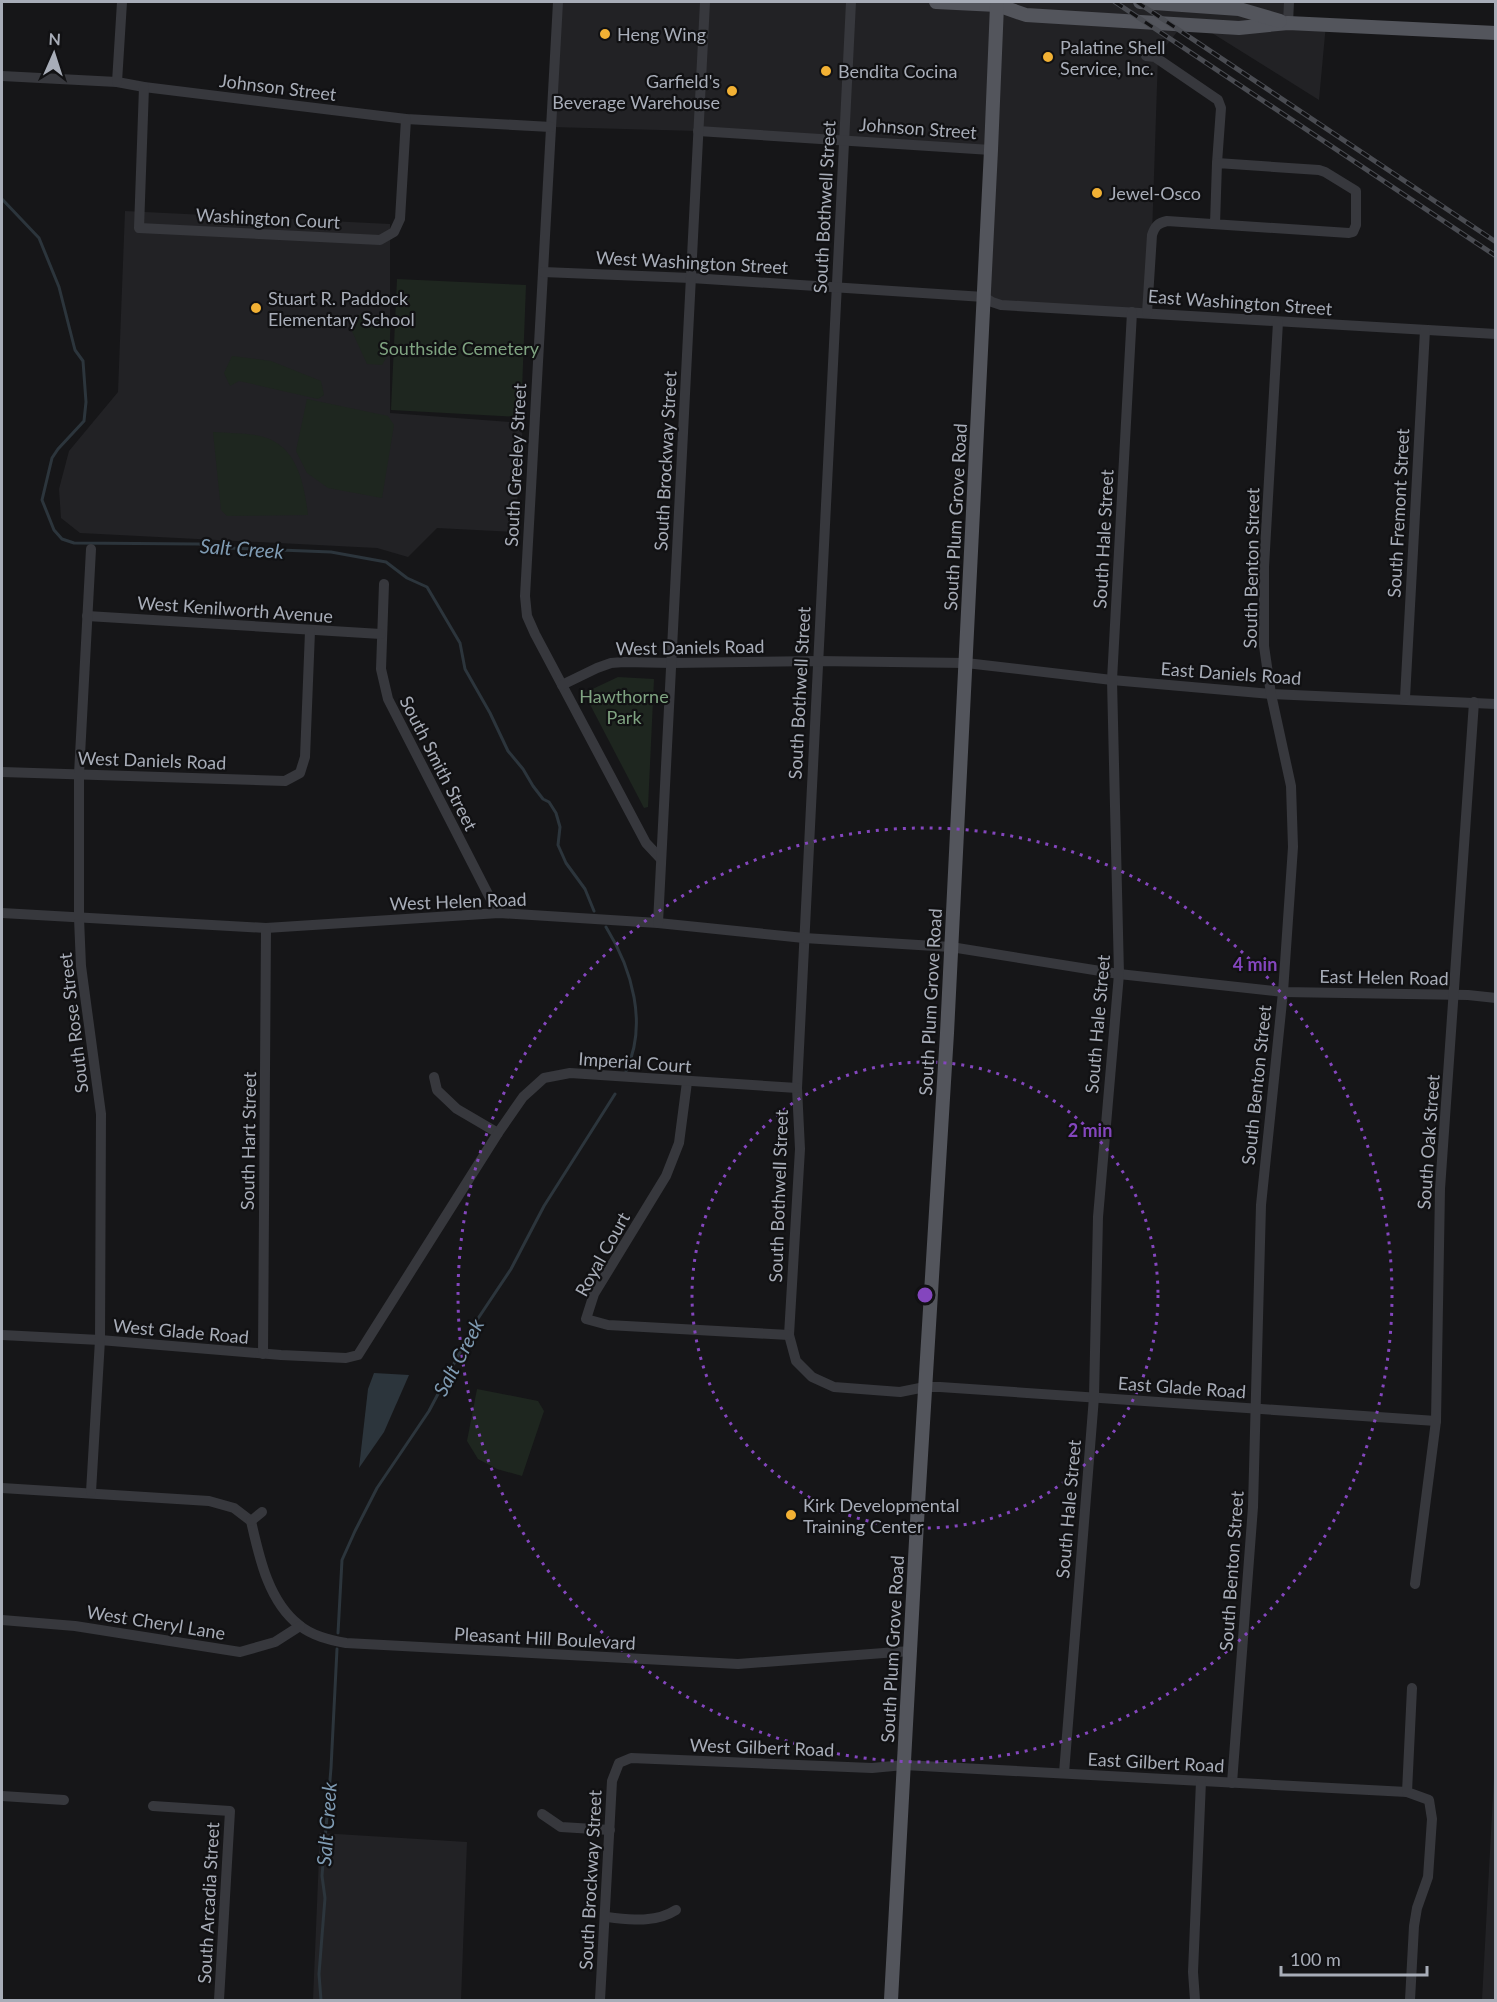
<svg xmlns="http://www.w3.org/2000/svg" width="1497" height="2002" font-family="Lato,sans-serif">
	<rect width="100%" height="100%" fill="#161618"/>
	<g fill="#222225">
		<polygon points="558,2 1289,2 1288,23 1326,24 1319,100 1188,18 1158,56 1152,235 1147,313 1001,305 984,297 991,151 698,131 551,127"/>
		<polygon points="125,211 390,224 390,413 523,423 515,532 437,528 408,557 377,548 80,533 61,518 59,489 69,451 118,392"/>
		<polygon points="1495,1758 1495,2000 1482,2000"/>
		<polygon points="320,1833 467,1842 461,2000 313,2000"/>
	</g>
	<g fill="#1e261f">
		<polygon points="397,279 526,285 521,417 391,410"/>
		<polygon points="360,314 391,317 389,353 382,365 367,364 350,327"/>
		<polygon points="232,356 271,361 321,381 324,395 318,399 239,381 230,386 224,373"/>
		<polygon points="307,399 388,416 394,425 382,498 328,488 307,473 296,451"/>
		<path d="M 213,432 C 227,433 242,433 255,435 C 296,441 304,481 308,515 L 227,516 L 221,510 Z"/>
		<polygon points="618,677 654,679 648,807 644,808 584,693"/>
		<polygon points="477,1389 538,1401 544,1411 522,1476 497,1469 478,1459 467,1441"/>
	</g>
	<polygon fill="#2c353c" points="374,1373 409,1375 384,1432 359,1468 368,1389"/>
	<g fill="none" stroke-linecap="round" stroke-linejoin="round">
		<g stroke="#2c353c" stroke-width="3">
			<polyline points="2,199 39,238 59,287 75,350 83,361 86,402 84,421 58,449 52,458 42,500 54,530 62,539 74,543 199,544 228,548 331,552 386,562 407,578 427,587 460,643 465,669 490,713 508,751 523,769 533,786 543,799 549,802 556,813 560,827 558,845 566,863 585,889 594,911"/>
			<path d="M 606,927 C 632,969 648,1024 626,1071"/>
			<polyline points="338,1633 342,1560 355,1531 377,1488 429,1411 477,1320 511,1269 544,1206 615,1094"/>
			<polyline points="321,2000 319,1974 325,1898 322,1876 331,1768 337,1649"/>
		</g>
		<g stroke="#37383d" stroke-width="10">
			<polyline points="558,2 525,596 527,616 535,634 646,843 661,859"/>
			<polyline points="851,2 797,1088 800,1149 789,1335 796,1361 812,1377 834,1387 900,1392 925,1387 940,1387 1436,1421"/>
			<polyline points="1288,23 1289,2"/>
			<polyline points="1146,56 1155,57 1218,100 1221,108 1217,163"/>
			<polyline points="2,76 117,82 144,87 406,119 551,127"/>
			<polyline points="117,82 122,2"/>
			<polyline points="144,87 139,228 380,240 394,232 400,219 406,119"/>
			<polyline points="698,131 991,150"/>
			<polyline points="543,272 691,278 984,297 992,302 1001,305 1496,334"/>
			<path d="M 1147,313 L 1152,235 C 1155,226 1158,223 1167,221 L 1349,233 L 1353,232 L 1356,225 L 1356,191 L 1325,172 L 1319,170 L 1217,163 L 1215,224"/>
			<polyline points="384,584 381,669 388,699 489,896 499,913"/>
			<polyline points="87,616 381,634"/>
			<polyline points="562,685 597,668 611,663 624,662 672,663 817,661 966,663 1112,680 1271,694 1496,704"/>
			<polyline points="1405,698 1425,330"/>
			<polyline points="2,772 285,781 300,773 305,757 310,631"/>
			<polyline points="2,913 266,928 499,913 658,923 804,938 951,947 1119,974 1283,992 1468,995 1496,998"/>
			<polyline points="658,923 705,2"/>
			<polyline points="434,1077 437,1090 457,1109 498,1133"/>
			<polyline points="687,1082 679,1143 666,1176 594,1294 586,1319 608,1325 789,1335"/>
			<polyline points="2,1335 100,1340 281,1355 346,1358 358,1355 498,1133 523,1097 544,1078 570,1073 797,1088"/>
			<polyline points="263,1354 266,928"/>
			<path d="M 2,1488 L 209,1501 L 234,1508 L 251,1521 C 259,1556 268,1601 299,1625 C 312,1636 330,1640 346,1643 L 738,1664 L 910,1651"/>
			<polyline points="91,1492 100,1340 101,1114 81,966 79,918 79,774 91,549"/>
			<polyline points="251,1521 262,1512"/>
			<polyline points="1415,1584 1436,1421 1440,1189 1474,702"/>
			<polyline points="2,1620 75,1626 240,1652 275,1642 300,1626"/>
			<polyline points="1064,1773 1094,1397 1098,1217 1119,974 1112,680 1132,312"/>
			<polyline points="1232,1783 1253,1507 1261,1205 1283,992 1293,847 1291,786 1271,694 1264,646 1264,567 1278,322"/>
			<polyline points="2,1796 64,1800"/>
			<polyline points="153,1806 230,1811 219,2000"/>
			<polyline points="542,1814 561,1827 610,1830"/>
			<path d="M 605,1917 C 629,1919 654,1924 676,1910"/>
			<polyline points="600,2000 612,1781 619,1763 631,1758 872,1768 904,1765 1407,1792"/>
			<polyline points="1195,2000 1193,1972 1201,1781"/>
			<polyline points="1410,2000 1414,1926 1417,1908 1428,1877 1432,1819 1429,1800 1407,1792 1412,1688"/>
		</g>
		<g stroke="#53555c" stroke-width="14">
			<polyline points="936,2 997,5 1026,15 1239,28 1288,23 1496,33"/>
			<polyline points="1140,2 1239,9 1280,21"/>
			<polyline points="891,2000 918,1504 947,1033 991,150 997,5"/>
		</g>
		<defs>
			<g id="rail">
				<polyline points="1115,2 1496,256"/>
				<polyline points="1137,2 1496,242"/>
			</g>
		</defs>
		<use href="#rail" stroke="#4a4c52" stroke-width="5"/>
		<use href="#rail" stroke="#111113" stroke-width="3" stroke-dasharray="9" stroke-linecap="butt"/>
	</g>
	<g fill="none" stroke="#8446be" stroke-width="3" stroke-dasharray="3 6">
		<circle cx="925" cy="1295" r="233"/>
		<circle cx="925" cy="1295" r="467"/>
	</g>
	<g fill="#f2b134" stroke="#111113" stroke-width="2">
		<circle cx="605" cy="34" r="6"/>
		<circle cx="1048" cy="57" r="6"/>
		<circle cx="826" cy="71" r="6"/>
		<circle cx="732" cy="91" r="6"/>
		<circle cx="1097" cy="193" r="6"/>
		<circle cx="256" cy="308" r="6"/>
		<circle cx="791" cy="1515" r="6"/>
	</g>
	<g text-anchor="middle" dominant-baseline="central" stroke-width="4.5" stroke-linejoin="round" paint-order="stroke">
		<g font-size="18" fill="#a8adb8" stroke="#111113" text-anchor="start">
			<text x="617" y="34">Heng Wing</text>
			<text x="1060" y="47">Palatine Shell<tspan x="1060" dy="21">Service, Inc.</tspan></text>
			<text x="838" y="71">Bendita Cocina</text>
			<text x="720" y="81" text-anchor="end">Garfield's<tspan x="720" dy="21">Beverage Warehouse</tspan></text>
			<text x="1109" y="193">Jewel-Osco</text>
			<text x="268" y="298">Stuart R. Paddock<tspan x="268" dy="21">Elementary School</tspan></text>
			<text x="803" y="1505">Kirk Developmental<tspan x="803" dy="21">Training Center</tspan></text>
		</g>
		<g font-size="18" fill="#a8adb8" stroke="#111113">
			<text transform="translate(278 87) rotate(7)">Johnson Street</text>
			<text transform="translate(918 128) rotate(4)">Johnson Street</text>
			<text transform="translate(824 207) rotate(-87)">South Bothwell Street</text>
			<text transform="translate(268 218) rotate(3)">Washington Court</text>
			<text transform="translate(692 262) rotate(3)">West Washington Street</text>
			<text transform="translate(1240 302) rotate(4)">East Washington Street</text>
			<text transform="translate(665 461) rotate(-87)">South Brockway Street</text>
			<text transform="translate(515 465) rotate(-87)">South Greeley Street</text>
			<text transform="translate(1398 513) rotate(-87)">South Fremont Street</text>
			<text transform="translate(955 517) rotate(-87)">South Plum Grove Road</text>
			<text transform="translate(1103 539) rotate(-87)">South Hale Street</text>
			<text transform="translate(1251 568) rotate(-89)">South Benton Street</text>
			<text transform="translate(235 609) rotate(4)">West Kenilworth Avenue</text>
			<text transform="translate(690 647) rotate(-1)">West Daniels Road</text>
			<text transform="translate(1231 673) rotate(4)">East Daniels Road</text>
			<text transform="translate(799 693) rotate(-87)">South Bothwell Street</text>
			<text transform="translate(152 760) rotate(2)">West Daniels Road</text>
			<text transform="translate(439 763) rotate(63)">South Smith Street</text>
			<text transform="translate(458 901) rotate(-2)">West Helen Road</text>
			<text transform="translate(1384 977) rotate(1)">East Helen Road</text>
			<text transform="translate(930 1002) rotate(-87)">South Plum Grove Road</text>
			<text transform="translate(73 1023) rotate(-97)">South Rose Street</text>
			<text transform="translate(1097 1024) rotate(-85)">South Hale Street</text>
			<text transform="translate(635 1062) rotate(4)">Imperial Court</text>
			<text transform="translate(1256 1085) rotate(-84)">South Benton Street</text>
			<text transform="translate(248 1141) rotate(-89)">South Hart Street</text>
			<text transform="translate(1428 1142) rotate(-86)">South Oak Street</text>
			<text transform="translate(778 1196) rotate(-88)">South Bothwell Street</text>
			<text transform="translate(602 1254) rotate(-61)">Royal Court</text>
			<text transform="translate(181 1331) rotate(5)">West Glade Road</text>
			<text transform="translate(1182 1387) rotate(4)">East Glade Road</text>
			<text transform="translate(1068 1509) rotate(-85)">South Hale Street</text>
			<text transform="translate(1231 1571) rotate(-86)">South Benton Street</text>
			<text transform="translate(156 1622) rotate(9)">West Cheryl Lane</text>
			<text transform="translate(545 1638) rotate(3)">Pleasant Hill Boulevard</text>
			<text transform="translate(892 1649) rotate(-87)">South Plum Grove Road</text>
			<text transform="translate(762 1747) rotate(2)">West Gilbert Road</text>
			<text transform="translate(1156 1762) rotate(3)">East Gilbert Road</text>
			<text transform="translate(590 1880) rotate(-87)">South Brockway Street</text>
			<text transform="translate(208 1903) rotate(-87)">South Arcadia Street</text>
		</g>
		<g font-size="18" fill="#7fa381" stroke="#111113">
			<text x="459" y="348">Southside Cemetery</text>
			<text x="624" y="696">Hawthorne<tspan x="624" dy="21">Park</tspan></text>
		</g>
		<g font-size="20" font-style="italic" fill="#7f9bb3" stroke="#111113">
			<text transform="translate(242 548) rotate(4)">Salt Creek</text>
			<text transform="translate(458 1357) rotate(-62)">Salt Creek</text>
			<text transform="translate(326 1824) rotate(-86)">Salt Creek</text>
		</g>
	</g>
	<circle cx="925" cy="1295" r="9" fill="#8446be" stroke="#111113" stroke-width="3"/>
	<g font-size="18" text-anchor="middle" font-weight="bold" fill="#8446be" stroke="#111113" stroke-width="4.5" stroke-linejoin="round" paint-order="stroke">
		<text x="1255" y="971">4 min</text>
		<text x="1090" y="1137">2 min</text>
	</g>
	<rect width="1497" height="2002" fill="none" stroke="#a8adb8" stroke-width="6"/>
	<g transform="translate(54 54) rotate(3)" stroke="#111113" stroke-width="4.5" paint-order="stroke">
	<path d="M0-4.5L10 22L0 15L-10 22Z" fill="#a8adb8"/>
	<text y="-9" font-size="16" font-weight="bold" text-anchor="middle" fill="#a8adb8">N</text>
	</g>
	<path d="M1281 1966v9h146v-9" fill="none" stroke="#a8adb8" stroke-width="3"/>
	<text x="1290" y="1966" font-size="18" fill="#a8adb8" stroke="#111113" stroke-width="4.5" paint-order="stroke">100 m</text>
</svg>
